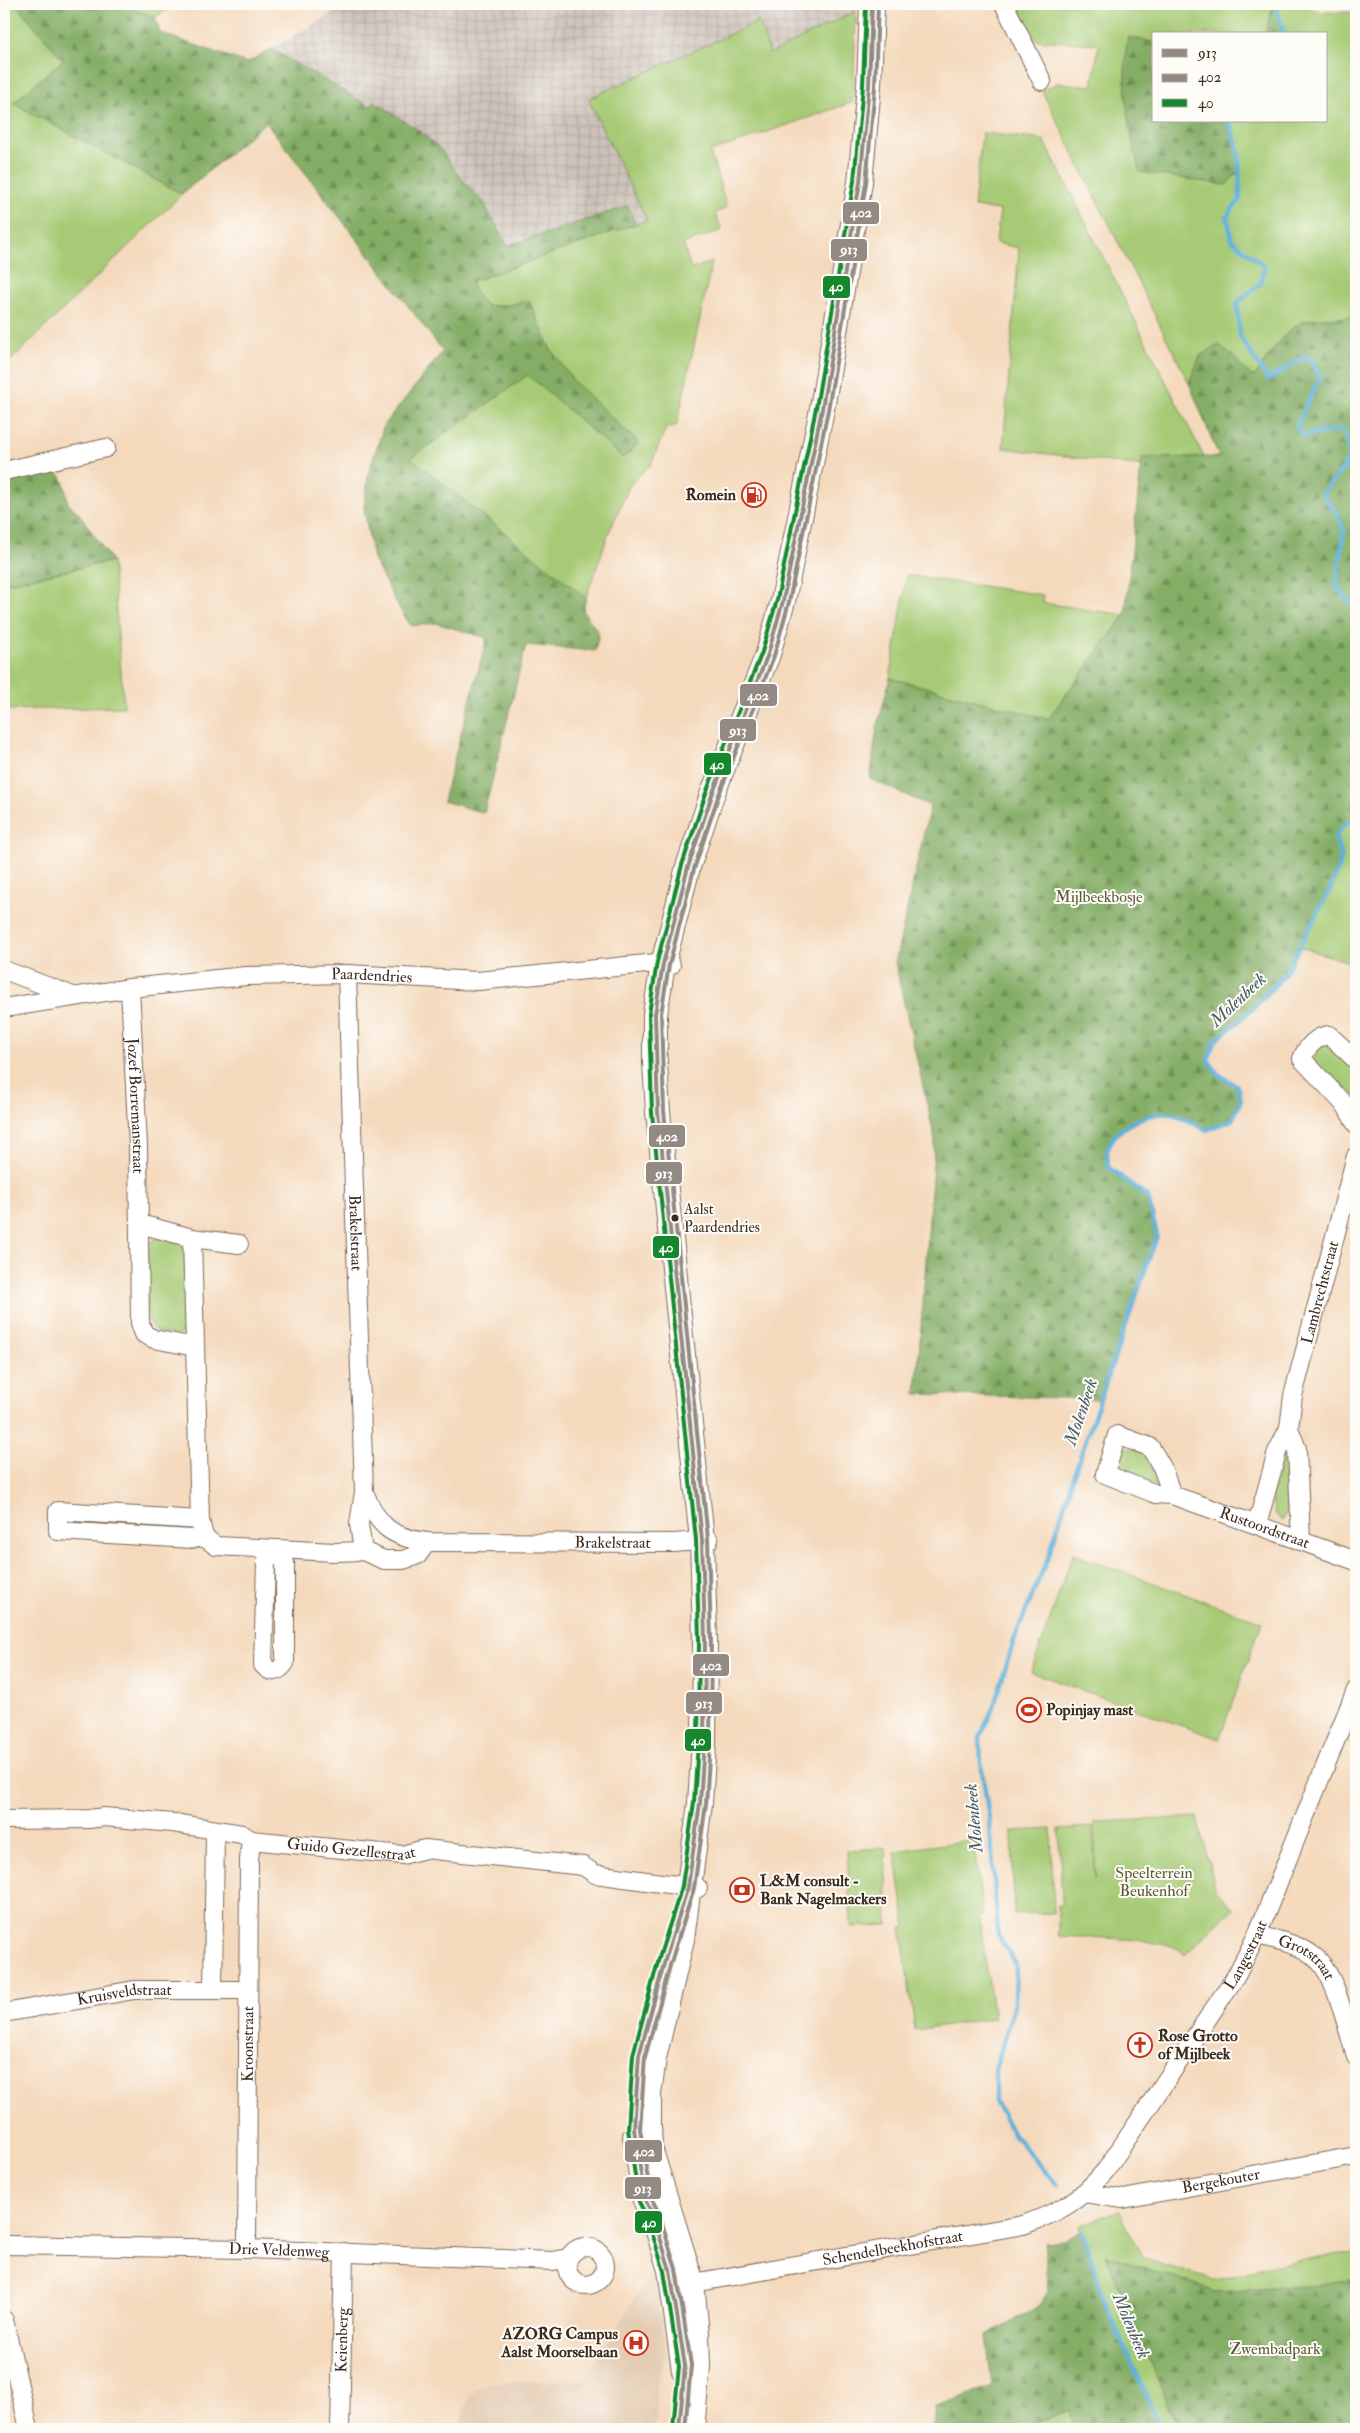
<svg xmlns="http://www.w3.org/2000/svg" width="1360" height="2433" font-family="'IM FELL Double Pica',serif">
	<defs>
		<pattern id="industrial-grid" width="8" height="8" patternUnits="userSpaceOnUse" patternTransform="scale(1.25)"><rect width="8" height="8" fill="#cdc2b9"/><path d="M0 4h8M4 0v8" fill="none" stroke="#b1a79f"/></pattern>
		<pattern id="forest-firs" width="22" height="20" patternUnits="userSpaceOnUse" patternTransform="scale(1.25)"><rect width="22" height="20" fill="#84ae66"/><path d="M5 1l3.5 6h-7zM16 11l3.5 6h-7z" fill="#6d8e53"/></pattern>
	</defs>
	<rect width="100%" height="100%" fill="#fdfcf7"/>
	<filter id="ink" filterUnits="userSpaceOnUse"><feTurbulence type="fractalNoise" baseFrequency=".02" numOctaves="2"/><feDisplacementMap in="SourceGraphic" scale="10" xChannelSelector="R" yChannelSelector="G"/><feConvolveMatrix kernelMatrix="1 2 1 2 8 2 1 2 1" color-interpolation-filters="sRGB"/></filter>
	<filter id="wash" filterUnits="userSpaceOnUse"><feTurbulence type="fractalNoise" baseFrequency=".0096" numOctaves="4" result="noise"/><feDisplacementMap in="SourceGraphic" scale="20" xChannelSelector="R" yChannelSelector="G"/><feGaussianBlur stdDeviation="1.12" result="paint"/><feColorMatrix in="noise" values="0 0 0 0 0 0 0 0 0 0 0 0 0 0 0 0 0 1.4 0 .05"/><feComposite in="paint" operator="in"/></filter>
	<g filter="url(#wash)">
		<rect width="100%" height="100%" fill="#f4d9bc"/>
		<polygon fill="#e4ccb3" points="654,2268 666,2354 656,2388 655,2429 461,2429 464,2411 469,2398 477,2388 494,2382 584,2380"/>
		<polygon fill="url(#industrial-grid)" points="349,4 856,4 856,11 770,54 759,21 588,99 647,220 635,224 628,206 507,246 484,203 458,175 441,150 374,102 371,108 271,49"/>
		<g fill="#a6ca74" stroke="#707a49">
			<polygon points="16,4 63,60 13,103 182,194 4,367 4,14"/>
			<polygon points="123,4 176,4 155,17 131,9"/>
			<path d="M 1015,4 L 1117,6 L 1117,4 L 1274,4 L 1265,34 L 1154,34 L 1154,42 L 1128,38 L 1134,149 L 1231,178 L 1238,172 L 1239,153 L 1229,121 L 1326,121 L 1326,34 L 1284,34 L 1277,6 C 1288,0 1311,10 1324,12 C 1334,13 1346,12 1356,12 L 1356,316 C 1342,319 1328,317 1314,319 C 1287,322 1268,358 1254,377 L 1243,370 L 1233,355 L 1201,355 L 1189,383 L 1042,91 L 1057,83 L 1092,86 L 1099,44 L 1034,40 Z"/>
			<polygon points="856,11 853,102 710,152 727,207 715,214 722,230 683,244 691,269 712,262 677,425 666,428 651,464 630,485 609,532 586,598 410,458 528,374 623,458 639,443 575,383 551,350 529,301 508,305 487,306 479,298 470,282 647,220 588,99 759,21 770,54"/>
			<polygon points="982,133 1044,140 1204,457 1142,458 1141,466 1003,448 1019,248 996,243 1000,210 974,207"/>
			<polygon points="112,561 124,707 4,710 4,584"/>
			<polygon points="907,575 1043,595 1043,603 1125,615 1048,720 890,678"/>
			<polygon points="1356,816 1356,964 1300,947 1331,888 1335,838 1339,830"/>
			<polygon points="1324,1044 1337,1049 1356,1067 1356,1093 1348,1096 1314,1065 1313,1056 1316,1047"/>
			<path d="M 158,1238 L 177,1241 L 184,1245 L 187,1330 L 178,1335 C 166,1334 151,1333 148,1320 L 147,1244 Z"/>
			<polygon points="1124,1447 1146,1452 1162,1488 1118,1471 1114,1463 1119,1450"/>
			<path d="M 1285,1453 L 1289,1453 L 1293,1496 L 1282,1521 C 1262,1506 1279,1472 1285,1453 Z"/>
			<polygon points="1073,1554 1262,1622 1219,1739 1031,1672"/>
			<path d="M 1197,1817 L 1216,1891 L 1235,1909 C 1227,1911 1194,1946 1185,1955 C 1168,1936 1086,1938 1058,1936 L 1058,1905 L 1062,1904 L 1059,1829 L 1093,1827 L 1095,1878 L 1095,1822 Z"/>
			<polygon points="1051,1829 1054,1913 1014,1914 1012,1831"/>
			<polygon points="973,1840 983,1916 979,1917 994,2018 915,2030 901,1928 906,1927 895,1851"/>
			<polygon points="885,1848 888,1925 851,1927 847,1850"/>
			<polygon points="1119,2210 1142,2258 1211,2280 1317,2256 1356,2253 1356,2429 1162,2429 1108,2311 1079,2226"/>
			<polygon points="1070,2410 1072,2422 1068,2429 1018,2429"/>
		</g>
		<g fill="url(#forest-firs)" stroke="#606c42">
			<polygon points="16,4 123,4 131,9 155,17 160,33 247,63 271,49 371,107 374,101 422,133 441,150 458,175 484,203 507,246 628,206 635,224 470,282 479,298 487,306 508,305 529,301 551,350 575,383 639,443 623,458 528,375 411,458 586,598 583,611 599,633 595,651 526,645 484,813 443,801 487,638 436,623 411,626 400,610 373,559 364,509 368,475 384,425 443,351 266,122 182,194 13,103 63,60"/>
			<polygon points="1274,4 1277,4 1284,34 1265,34"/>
			<path d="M 1128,37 L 1154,42 L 1154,121 L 1229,121 L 1239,153 L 1238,172 L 1226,185 L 1140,172 C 1129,133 1120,77 1128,37 Z"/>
			<path d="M 1356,316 L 1356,816 L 1339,830 L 1335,838 L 1342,857 L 1331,888 L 1284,975 L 1252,1010 L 1215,1041 L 1208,1060 L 1218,1074 L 1237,1086 L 1241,1100 L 1232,1120 L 1207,1130 C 1197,1126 1186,1118 1176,1115 C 1153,1109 1116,1125 1108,1148 C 1106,1153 1108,1161 1108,1167 L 1148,1197 L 1157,1236 L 1100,1399 L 916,1394 L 935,1139 L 895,963 L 930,806 L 870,779 L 877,728 L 890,678 L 1048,719 L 1125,615 L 1142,458 L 1219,457 L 1189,383 L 1201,355 L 1219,345 C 1234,356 1240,368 1254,377 C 1269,358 1287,322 1314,319 C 1328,317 1342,319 1356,316 Z"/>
			<path d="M 4,463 C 41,464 64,457 68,504 L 78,512 L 112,561 L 4,584 Z"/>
			<polygon points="1082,2231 1108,2311 1161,2429 1068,2429 1072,2422 1069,2410 1018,2429 933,2429 935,2406 992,2387 986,2335 1036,2308 1049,2291 1044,2242 1065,2240"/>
			<polygon points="1105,2254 1215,2292 1321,2285 1356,2279 1356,2429 1179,2429"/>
		</g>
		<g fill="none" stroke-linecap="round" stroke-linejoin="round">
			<g stroke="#60b1db" stroke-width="4.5">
				<polyline points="1276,4 1284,34"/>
				<polyline points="1229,121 1239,153 1240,199 1227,216 1232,240 1264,266 1261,283 1237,303 1240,336 1268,380 1302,358 1311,359 1320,377 1297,425 1301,436 1343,429 1350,455 1344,468 1322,493 1338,516 1344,530 1336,586 1351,604 1356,607"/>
				<path d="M 1058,2186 L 1013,2134 L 995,2101 L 995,2070 L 1015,2003 L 1016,1964 L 998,1936 L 990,1825 L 981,1763 L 980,1737 L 994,1706 L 1015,1637 L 1050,1553 L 1073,1477 L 1157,1236 L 1148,1197 L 1108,1167 C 1108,1161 1106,1153 1108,1148 C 1116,1125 1153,1109 1176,1115 C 1186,1118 1197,1126 1207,1130 L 1232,1120 L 1241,1100 L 1237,1086 L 1218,1074 L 1208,1060 L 1215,1041 L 1252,1010 L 1284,975 L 1331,888 L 1342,857 L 1335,838 L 1339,830 L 1356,816"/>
				<polyline points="1082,2231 1108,2311 1162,2429"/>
			</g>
		</g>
	</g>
	<g filter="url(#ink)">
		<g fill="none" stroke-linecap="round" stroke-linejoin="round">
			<defs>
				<g id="minor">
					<polyline points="1004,4 1042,81"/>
					<polyline points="4,471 106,448"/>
					<polyline points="4,970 73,996"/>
					<path id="s1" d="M 347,974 L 364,1492 C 378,1526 390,1537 427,1542 L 674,1543 L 709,1540"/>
					<path id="s2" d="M 130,988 L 138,1146 L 140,1323 L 144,1334 L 154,1339 L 195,1347"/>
					<path id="s3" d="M 4,1008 L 130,988 L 246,976 L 347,974 L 478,981 L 656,963 L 671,965"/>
					<path d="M 1356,1060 L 1329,1035 C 1317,1036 1306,1047 1302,1059 L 1346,1106 L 1356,1124"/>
					<polyline points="140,1224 192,1238 200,1520 204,1537 216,1546 335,1552 363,1551 384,1560 403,1560 418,1555 427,1542"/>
					<polyline points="192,1238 239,1244"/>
					<polyline points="1289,1428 1297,1449 1301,1541"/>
					<path id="s4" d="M 1172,1495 L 1162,1467 L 1150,1447 L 1117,1435 L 1105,1474 L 1156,1494 L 1172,1495 L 1257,1525 L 1356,1561"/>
					<polyline points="200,1520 58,1511 58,1531 192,1539 204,1537"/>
					<path id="s5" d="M 1257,1525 L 1277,1452 L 1289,1428 L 1293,1396 L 1356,1156"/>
					<path d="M 277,1550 L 285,1563 L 285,1663 C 278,1673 271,1674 263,1665 L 266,1562 Z"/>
					<polyline points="363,1551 359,1524 364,1492"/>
					<path id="s6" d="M 4,1820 L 89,1819 L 104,1817 L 173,1823 L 242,1834 L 251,1840 L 402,1855 L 425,1849 L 583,1866 L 595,1874 L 698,1888"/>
					<path id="s7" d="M 1257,1935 C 1277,1940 1301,1944 1317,1959 C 1336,1975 1348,2032 1356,2057"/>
					<polyline points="213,1990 215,1831"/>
					<path id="s8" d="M 4,2013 L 134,1990 L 248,1990"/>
					<path id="s9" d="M 1085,2193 L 1123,2199 L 1356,2156"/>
					<path id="s10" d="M 4,2245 L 247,2249 L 553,2261 L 568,2258"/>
					<circle cx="586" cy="2266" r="19"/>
					<path id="s11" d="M 247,2249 L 249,1860 L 251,1840"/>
					<path id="s12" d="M 682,2285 L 1023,2225 C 1060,2212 1081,2200 1106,2170 L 1236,1976 L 1257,1935 L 1356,1690"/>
					<polyline points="4,2320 29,2429"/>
					<path id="s13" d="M 340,2429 L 344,2252"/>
				</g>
				<g id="secondary">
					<polyline points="635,2136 645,2200 653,2215 670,2270 684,2371"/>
					<polyline points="692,2429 698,2366 697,2333 692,2283 650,2148 649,2124 649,2094 654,2058 682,1939 700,1803 704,1743 705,1639 702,1540 658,1112 655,1062 655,1014 663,964 688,867 712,795 768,654 783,601 822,409 860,182 869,86 872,4"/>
				</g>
			</defs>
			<use href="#minor" stroke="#7c6755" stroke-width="20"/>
			<use href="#secondary" stroke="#7c6755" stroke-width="26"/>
			<use href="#minor" stroke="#fff" stroke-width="18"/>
			<use href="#secondary" stroke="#fff" stroke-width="24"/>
			<defs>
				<polyline id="bus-1" points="679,2429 685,2366 670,2270 653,2215 645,2200 634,2129 639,2056 665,1960 688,1887 700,1803 704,1743 705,1639 702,1540 658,1112 655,1014 663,964 688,867 712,795 768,654 783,601 822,409 860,182 869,86 872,4"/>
				<polyline id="bus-2" points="685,2429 691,2365 676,2269 659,2213 651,2198 640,2129 645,2057 671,1962 694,1888 706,1804 710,1743 711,1639 708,1539 664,1111 661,1014 669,965 694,869 718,797 774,656 789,602 828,410 866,183 875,87 878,4"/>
				<polyline id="bus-3" points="673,2428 679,2366 664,2271 647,2217 639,2202 628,2129 633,2055 659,1958 682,1886 694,1802 698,1743 699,1639 696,1540 652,1113 649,1014 657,962 682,865 706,793 762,652 777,600 816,408 854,181 863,86 866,4"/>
			</defs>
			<use href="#bus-1" stroke="#fdfcf7" stroke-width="8"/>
			<use href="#bus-2" stroke="#fdfcf7" stroke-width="8"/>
			<use href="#bus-3" stroke="#fdfcf7" stroke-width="8"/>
			<use href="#bus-1" stroke="#938a83" stroke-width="4"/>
			<use href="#bus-2" stroke="#938a83" stroke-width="4"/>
			<use href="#bus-3" stroke="#15882e" stroke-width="4"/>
		</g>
	</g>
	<defs>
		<symbol id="fuel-ring" viewBox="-11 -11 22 22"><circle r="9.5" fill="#fdfcf7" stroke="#c8321e" stroke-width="1.5"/><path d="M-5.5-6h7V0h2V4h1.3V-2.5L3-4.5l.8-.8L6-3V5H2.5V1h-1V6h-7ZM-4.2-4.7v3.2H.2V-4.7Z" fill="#c8321e"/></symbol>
		<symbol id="stadium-ring" viewBox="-11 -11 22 22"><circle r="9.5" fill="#fdfcf7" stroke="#c8321e" stroke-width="1.5"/><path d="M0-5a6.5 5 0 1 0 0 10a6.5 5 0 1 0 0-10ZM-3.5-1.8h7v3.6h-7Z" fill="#c8321e"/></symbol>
		<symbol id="bank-ring" viewBox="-11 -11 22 22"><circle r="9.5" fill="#fdfcf7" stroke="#c8321e" stroke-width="1.5"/><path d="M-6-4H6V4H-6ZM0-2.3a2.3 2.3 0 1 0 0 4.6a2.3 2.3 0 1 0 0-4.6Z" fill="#c8321e"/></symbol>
		<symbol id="church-ring" viewBox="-11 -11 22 22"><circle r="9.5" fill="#fdfcf7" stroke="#c8321e" stroke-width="1.5"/><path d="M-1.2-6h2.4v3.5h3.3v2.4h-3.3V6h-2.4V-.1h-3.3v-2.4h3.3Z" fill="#c8321e"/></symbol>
		<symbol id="hospital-ring" viewBox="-11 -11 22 22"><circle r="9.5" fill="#fdfcf7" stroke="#c8321e" stroke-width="1.5"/><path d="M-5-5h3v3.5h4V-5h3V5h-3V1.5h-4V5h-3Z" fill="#c8321e"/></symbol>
	</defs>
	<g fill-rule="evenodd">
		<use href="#fuel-ring" x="740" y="481" width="28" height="28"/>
		<use href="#stadium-ring" x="1015" y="1696" width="28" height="28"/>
		<use href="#bank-ring" x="728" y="1876" width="28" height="28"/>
		<use href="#church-ring" x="1126" y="2031" width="28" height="28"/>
		<use href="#hospital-ring" x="622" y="2329" width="28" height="28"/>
	</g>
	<circle fill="#3b2a1e" stroke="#fdfcf7" stroke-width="2" cx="675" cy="1218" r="4.5"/>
	<g text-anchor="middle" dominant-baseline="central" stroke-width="4" stroke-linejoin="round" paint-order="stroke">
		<g font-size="15" fill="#3b2a1e" stroke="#fdfcf7" text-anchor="start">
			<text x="684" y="1209">Aalst<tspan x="684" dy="18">Paardendries</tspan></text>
		</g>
		<g font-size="16" font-weight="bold" fill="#3b2a1e" stroke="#fdfcf7" text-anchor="start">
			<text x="736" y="495" text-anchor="end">Romein</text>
			<text x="1046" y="1710">Popinjay mast</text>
			<text x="760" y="1881">L&amp;M consult -<tspan x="760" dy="18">Bank Nagelmackers</tspan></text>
			<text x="1158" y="2036">Rose Grotto<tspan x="1158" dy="18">of Mijlbeek</tspan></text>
			<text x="618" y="2334" text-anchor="end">AZORG Campus<tspan x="618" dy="18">Aalst Moorselbaan</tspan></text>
		</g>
		<g font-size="16" fill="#5b5a38" stroke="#fdfcf7">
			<text x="1099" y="897">Mijlbeekbosje</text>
			<text x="1154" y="1873">Speelterrein<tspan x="1154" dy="18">Beukenhof</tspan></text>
			<text x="1275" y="2349">Zwembadpark</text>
		</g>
		<g font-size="16" fill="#3b2a1e" stroke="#fdfcf7">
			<text stroke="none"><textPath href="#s3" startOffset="370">Paardendries</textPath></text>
			<text stroke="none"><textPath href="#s2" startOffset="118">Jozef Borremanstraat</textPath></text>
			<text stroke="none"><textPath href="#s1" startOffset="259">Brakelstraat</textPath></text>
			<text stroke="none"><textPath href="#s5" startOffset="242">Lambrechtstraat</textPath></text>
			<text stroke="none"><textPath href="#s4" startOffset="298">Rustoordstraat</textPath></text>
			<text stroke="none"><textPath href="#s1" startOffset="790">Brakelstraat</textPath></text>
			<text stroke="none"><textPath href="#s6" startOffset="351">Guido Gezellestraat</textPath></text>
			<text stroke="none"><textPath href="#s12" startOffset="704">Langestraat</textPath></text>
			<text stroke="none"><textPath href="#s7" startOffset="56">Grotstraat</textPath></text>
			<text stroke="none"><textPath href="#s8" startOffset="122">Kruisveldstraat</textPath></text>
			<text stroke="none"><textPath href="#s11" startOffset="205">Kroonstraat</textPath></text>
			<text stroke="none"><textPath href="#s9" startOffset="138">Bergekouter</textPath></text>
			<text stroke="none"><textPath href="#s12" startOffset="214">Schendelbeekhofstraat</textPath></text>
			<text stroke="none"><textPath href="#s10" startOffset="275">Drie Veldenweg</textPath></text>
			<text stroke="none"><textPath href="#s13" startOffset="89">Keienberg</textPath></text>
		</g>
		<g font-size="18" font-style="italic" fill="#485960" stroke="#fdfcf7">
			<text transform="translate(1238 1000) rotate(-43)">Molenbeek</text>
			<text transform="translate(1081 1412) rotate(-71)">Molenbeek</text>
			<text transform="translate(974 1818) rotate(-95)">Molenbeek</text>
			<text transform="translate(1131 2326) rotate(67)">Molenbeek</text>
		</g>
	</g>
	<g stroke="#fdfcf7" stroke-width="2">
		<rect x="842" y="201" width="38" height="24" rx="5" fill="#938a83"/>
		<rect x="830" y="238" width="38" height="24" rx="5" fill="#938a83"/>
		<rect x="822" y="275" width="29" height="24" rx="5" fill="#15882e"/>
		<rect x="739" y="683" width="39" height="24" rx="5" fill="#938a83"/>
		<rect x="719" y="718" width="38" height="24" rx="5" fill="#938a83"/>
		<rect x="703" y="752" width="29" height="24" rx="5" fill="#15882e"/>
		<rect x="648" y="1124" width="38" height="24" rx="5" fill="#938a83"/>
		<rect x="645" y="1161" width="38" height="24" rx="5" fill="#938a83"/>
		<rect x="652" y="1235" width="28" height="24" rx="5" fill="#15882e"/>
		<rect x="692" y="1653" width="38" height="24" rx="5" fill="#938a83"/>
		<rect x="685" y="1691" width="38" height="24" rx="5" fill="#938a83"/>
		<rect x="684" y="1728" width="28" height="24" rx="5" fill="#15882e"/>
		<rect x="624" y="2139" width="39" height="24" rx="5" fill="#938a83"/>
		<rect x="624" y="2176" width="38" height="24" rx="5" fill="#938a83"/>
		<rect x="634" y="2210" width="29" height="24" rx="5" fill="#15882e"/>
	</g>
	<g font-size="14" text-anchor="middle" font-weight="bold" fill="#fff">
		<text x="861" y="217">402</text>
		<text x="849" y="254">913</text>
		<text x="836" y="291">40</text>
		<text x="758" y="700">402</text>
		<text x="738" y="735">913</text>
		<text x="717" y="769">40</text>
		<text x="667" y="1141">402</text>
		<text x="664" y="1178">913</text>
		<text x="666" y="1252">40</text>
		<text x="711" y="1670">402</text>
		<text x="704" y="1708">913</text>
		<text x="698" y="1745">40</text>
		<text x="644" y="2156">402</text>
		<text x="643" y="2193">913</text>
		<text x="649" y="2227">40</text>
	</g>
	<rect width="1360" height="2433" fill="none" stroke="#fdfcf7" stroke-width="20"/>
	<rect x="1152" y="32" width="175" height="90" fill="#fdfcf7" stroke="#afa8a0"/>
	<rect x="1162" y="49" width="25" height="8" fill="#938a83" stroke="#afa8a0"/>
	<text x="1198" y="58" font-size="15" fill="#3b2a1e">913</text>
	<rect x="1162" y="74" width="25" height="8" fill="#938a83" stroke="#afa8a0"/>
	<text x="1198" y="82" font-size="15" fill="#3b2a1e">402</text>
	<rect x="1162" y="99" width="25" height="8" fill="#15882e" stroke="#afa8a0"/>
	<text x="1198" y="108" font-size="15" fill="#3b2a1e">40</text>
</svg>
